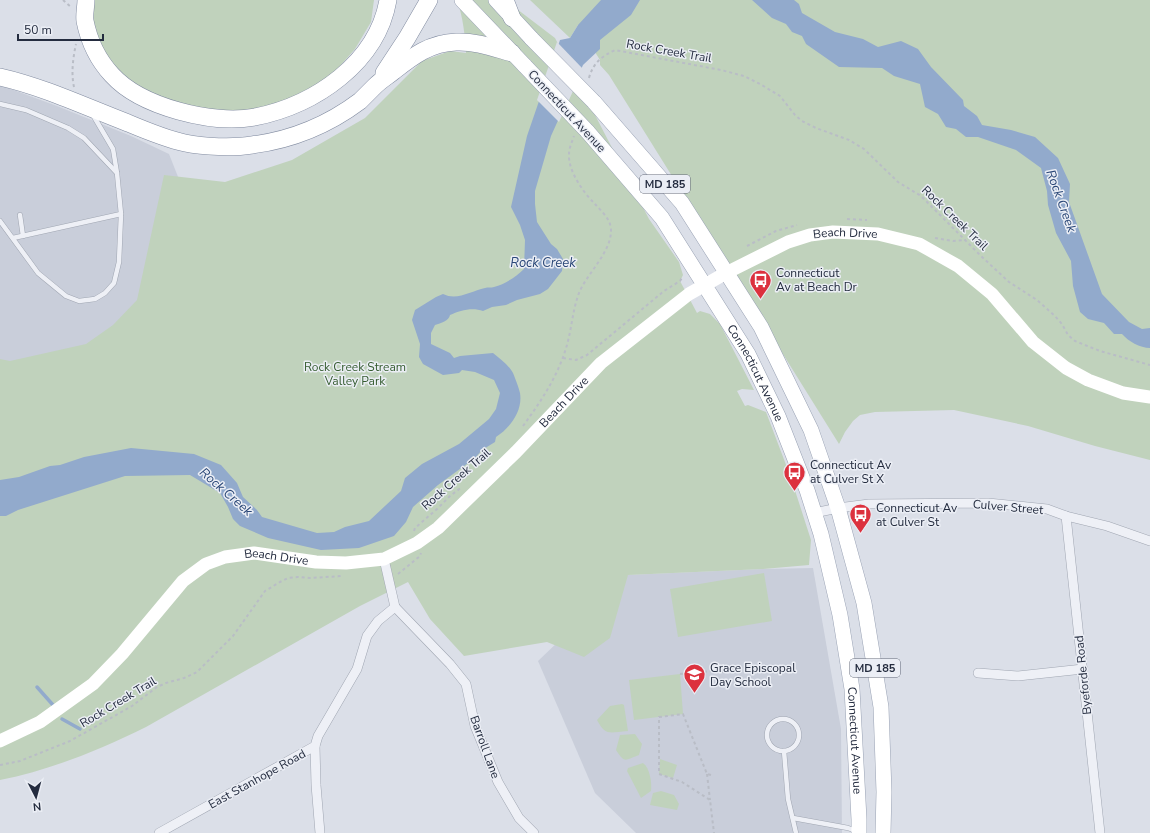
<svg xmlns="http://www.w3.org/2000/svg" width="1150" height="833" font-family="'Nunito Sans',sans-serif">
	<rect width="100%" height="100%" fill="#dbdfe8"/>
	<g fill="#c9ceda">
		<polygon points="0,85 57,106 131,136 169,154 184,192 136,340 0,380"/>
		<polygon points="813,568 841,729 842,833 636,833 595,793 538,661 628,575 763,569"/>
	</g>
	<g fill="#c0d2bc">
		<polygon points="93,0 374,0 371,22 355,49 332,75 297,99 258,112 216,114 170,104 130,84 107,60 91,25"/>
		<path d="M 457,0 L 505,0 L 555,38 L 649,219 L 679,262 L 683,275 L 680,281 L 697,313 L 700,311 L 710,314 L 720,324 L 754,390 L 742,389 L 737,391 L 745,406 L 748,405 L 766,412 L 791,478 L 811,540 L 809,565 L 763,569 L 628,575 L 610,638 L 584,657 L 547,642 L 464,656 L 430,619 L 408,582 L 360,606 L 146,727 C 99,750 51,770 0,780 L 0,359 L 10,361 L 86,344 L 113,325 L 137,300 L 164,175 L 225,182 L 292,160 L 365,118 L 422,61 L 450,51 L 466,53 C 465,35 463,17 457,0 Z"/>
		<polygon points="530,0 1150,0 1150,460 1095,446 1028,426 954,410 875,412 860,415 853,421 845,432 839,444 609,75 600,65 600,60 578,25 570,38"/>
		<polygon points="764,573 772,621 678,637 670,589"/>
		<polygon points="680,674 683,714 634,720 629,680"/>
		<path d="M 622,704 L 624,705 L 628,731 C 610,732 606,737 597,720 L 610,706 Z"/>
		<path d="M 635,734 L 642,744 L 639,755 C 625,760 625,764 616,750 L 620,735 Z"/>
		<polygon points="660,759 677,765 673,778 659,774"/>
		<path d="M 643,763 C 650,768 652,783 651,791 L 641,798 L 627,771 L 628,768 Z"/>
		<polygon points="661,791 674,795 679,804 677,810 650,805 653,793"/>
	</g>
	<g fill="#92aacc">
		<path d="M 601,0 L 640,0 L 631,15 L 600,40 L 600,49 L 583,65 L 551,136 L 535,191 L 535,204 L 537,222 L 551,244 L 557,249 L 563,259 L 562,271 L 548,289 L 540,294 L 517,300 L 506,305 L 492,307 L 483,311 C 473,307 460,310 450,315 C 449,321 441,323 435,325 L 431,333 L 431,344 L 450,353 L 454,358 L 460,356 L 493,353 C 499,358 509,365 513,373 C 515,378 519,388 520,393 C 523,411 510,428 496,437 L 495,442 L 482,450 L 475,458 L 438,485 L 413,507 L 406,522 L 394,536 L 359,548 L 321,550 L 268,538 L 240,526 L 233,519 L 228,507 L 220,493 L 190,475 L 125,476 L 18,510 L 6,516 L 0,516 L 0,480 L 19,477 L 50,466 L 60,465 L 84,457 L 131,448 L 194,454 L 221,465 L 237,483 L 243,497 L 257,510 L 262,517 L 317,533 L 334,532 L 345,527 L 369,521 L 401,491 L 405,478 L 422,464 L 459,444 L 489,419 L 496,409 L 500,393 L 494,380 L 475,372 L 462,370 L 459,373 L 443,375 L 423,364 L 419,357 L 420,344 L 412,320 L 415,310 L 436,297 L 443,294 C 457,301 471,291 485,288 C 488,287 491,288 494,287 C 505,284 516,277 524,269 L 525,240 L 520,225 L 511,207 L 527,136 L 560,40 L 570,38 L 578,25 Z"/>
		<path d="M 752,0 L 794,0 L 799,4 L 802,13 L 835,32 L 863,39 L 878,47 L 901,41 L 918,49 L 931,67 L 963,100 L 964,106 L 977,116 L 982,125 L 1011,130 L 1035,137 L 1058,158 L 1070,184 L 1069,202 L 1102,294 L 1129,322 L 1142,329 L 1150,328 L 1150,348 C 1140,348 1128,341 1122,334 L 1114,334 L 1104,323 L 1088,319 L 1080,312 L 1073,286 L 1071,261 L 1056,233 L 1048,205 L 1047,191 L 1041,168 L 1016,150 L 978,137 L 966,137 L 956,129 L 946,127 L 938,114 L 925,107 L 920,84 L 894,76 L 882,68 L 839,67 L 806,44 L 802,36 L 792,32 L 786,24 L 772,18 Z"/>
	</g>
	<polygon fill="#dbdfe8" points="557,42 583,69 559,122 537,100"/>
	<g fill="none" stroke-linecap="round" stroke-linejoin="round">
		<g stroke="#92aacc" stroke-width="3.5">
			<polyline points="37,687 53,705"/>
			<polyline points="62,719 80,729"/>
		</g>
		<defs>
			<g id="lane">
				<polyline points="0,104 26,110 68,128 84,138 117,173 121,214 119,262 114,283 105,293 95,299 79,301 66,296 38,273 0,221"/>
				<polyline points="93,115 113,149 117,173"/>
				<polyline points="20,215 23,236"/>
				<polyline points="13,238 121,214"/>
				<circle cx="783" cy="735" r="16"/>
				<polyline points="784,751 788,799 796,833"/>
				<polyline points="793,818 848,828 856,831"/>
			</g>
			<g id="street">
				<polyline points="814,513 838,508 869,504 988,503 1047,509 1066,516 1107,526 1150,541"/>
				<polyline points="1066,516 1100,833"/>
				<polyline points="395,607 450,664 466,684 475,726 498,782 519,818 534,833"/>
				<polyline points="978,673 1018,676 1083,669"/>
				<polyline points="315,746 316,785 320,833"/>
				<polyline points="159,833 315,746 318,736 357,669 367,636 378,621 395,607 384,559"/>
			</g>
			<g id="primary">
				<polyline points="462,0 525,66"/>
				<polyline points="496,0 532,39"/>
				<polyline points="594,102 682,203 761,327 811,430 838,508 864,603 881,707 884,792 883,833"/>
				<path id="s2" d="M 587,131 L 662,218 L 748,354 L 778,416 L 807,490 L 821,534 L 840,615 L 852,689 L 859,819 L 859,833"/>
			</g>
			<g id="highway">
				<path d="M 86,0 C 86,7 84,14 85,21 C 89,41 98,60 112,75 C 141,107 213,125 255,117 C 315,105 377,63 388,0"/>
				<polyline points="505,0 512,18"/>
				<polyline points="384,73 407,38 429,0"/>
				<path d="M 0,77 C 44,87 86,107 128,123 C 147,131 166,139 185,143 C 204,147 233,148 252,145 C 291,140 328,125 360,101 C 365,96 370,91 375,86 C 381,80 388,76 394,71 C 413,56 430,43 456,42 C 475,41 494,48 512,53"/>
			</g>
		</defs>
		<use href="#lane" stroke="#a0a6b2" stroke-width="5.5"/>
		<use href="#street" stroke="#a0a6b2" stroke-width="10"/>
		<use href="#primary" stroke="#99a2b4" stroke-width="16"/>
		<use href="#highway" stroke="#818ba0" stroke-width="18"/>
		<g stroke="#b9bdc6" stroke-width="2" stroke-dasharray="3 3" stroke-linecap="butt">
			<polyline points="63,0 71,7"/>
			<path d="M 589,78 C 593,63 602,56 615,50 L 721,70 L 744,76 L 760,84 L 780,96 L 795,115 L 802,121 L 816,128 L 849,140 L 864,149 L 898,182 L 921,196 L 981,256 L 1009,282 L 1037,300 L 1055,316 L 1062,324 L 1068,335 L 1075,341 L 1100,351 L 1150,365"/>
			<path d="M 74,87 C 71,73 73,58 76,44"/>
			<polyline points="847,219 867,220"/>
			<polyline points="935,238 953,241 966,240"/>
			<polyline points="747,246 776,231 797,225"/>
			<polyline points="563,358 576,360 587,355 664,291 680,281 683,276"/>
			<path d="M 523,426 C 542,400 560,373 568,341 C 572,325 573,309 579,293 C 587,273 612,252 611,229 C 610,218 601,211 595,204 C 583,192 568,171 569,154 C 569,148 572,142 574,136"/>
			<polyline points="414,531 415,528 437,509 450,496 462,487"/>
			<polyline points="398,574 420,556 421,553"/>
			<polyline points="680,674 722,670 723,673"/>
			<polyline points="0,765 20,761 70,741 132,706 157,687 166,683 184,678 197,672 233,636 265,591 280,582 288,578 298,577 310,578 342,576"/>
			<polyline points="707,774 710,800"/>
			<polyline points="711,775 707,774 683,714 659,717 659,774 682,782 710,800 714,833"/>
		</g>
		<use href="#lane" stroke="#eef0f6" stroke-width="4.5"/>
		<use href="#street" stroke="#eef0f6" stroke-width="9"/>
		<path stroke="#fff" stroke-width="13" id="s1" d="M 0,741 L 40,722 L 93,684 L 122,654 L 183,581 L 206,564 L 225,557 L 254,553 L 316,562 L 346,563 L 384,559 L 417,543 L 438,528 L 516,452 L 601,363 L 689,294 L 726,273 L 788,242 L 810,235 L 833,232 L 878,234 L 919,244 L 958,266 L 992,294 L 1033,342 L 1066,368 L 1088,380 L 1123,393 L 1150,397"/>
		<use href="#primary" stroke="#fff" stroke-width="15"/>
		<use href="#highway" stroke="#fff" stroke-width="17"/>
		<defs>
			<g id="primary-bridge">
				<polyline points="532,39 594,102"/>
				<polyline points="525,66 587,131"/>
			</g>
		</defs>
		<use href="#primary-bridge" stroke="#99a2b4" stroke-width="16" stroke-linecap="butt"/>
		<use href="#primary-bridge" stroke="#fff" stroke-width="15"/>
	</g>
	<defs>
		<symbol id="bus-pin" viewBox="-11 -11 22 30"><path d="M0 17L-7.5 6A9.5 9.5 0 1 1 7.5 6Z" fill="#dc313e" stroke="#ebeef5"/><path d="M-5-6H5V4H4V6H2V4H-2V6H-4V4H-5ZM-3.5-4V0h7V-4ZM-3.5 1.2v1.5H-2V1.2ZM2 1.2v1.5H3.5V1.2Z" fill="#fff"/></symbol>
		<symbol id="school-pin" viewBox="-11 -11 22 30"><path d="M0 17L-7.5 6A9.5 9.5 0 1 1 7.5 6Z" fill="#dc313e" stroke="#ebeef5"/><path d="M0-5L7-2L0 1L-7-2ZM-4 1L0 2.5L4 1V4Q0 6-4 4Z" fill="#fff"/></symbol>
	</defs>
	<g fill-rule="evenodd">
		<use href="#bus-pin" x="748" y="268" width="25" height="34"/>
		<use href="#bus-pin" x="782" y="460" width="25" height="34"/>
		<use href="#bus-pin" x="848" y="502" width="25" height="34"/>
		<use href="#school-pin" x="682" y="662" width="25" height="34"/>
	</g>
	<g text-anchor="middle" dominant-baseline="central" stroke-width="3" stroke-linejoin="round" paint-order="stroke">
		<g fill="#ebeef5" stroke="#606676" stroke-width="1">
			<rect x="640" y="175" width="50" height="18" rx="3"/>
			<rect x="850" y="659" width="50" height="18" rx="3"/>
		</g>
		<g font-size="11" font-weight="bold" fill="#242c3f">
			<text x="665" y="184">MD 185</text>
			<text x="875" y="668">MD 185</text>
		</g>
		<g font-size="12" fill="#242c3f" stroke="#ebeef5">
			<text transform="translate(669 51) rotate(10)">Rock Creek Trail</text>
			<text transform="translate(567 111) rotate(47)">Connecticut Avenue</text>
			<text transform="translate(955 218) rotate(44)">Rock Creek Trail</text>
			<text stroke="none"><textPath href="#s1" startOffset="1032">Beach Drive</textPath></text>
			<text stroke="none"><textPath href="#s2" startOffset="296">Connecticut Avenue</textPath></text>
			<text stroke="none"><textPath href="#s1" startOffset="696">Beach Drive</textPath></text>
			<text transform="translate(456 479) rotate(-41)">Rock Creek Trail</text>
			<text transform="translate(1008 507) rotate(5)">Culver Street</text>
			<text stroke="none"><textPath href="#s1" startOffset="347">Beach Drive</textPath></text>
			<text transform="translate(1083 675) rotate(-96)">Byeforde Road</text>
			<text transform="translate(118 702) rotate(-31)">Rock Creek Trail</text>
			<text stroke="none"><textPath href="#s2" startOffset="680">Connecticut Avenue</textPath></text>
			<text transform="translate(485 747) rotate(70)">Barroll Lane</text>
			<text transform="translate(257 779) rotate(-29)">East Stanhope Road</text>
		</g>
		<g font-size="12" fill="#242c3f" stroke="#ebeef5" text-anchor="start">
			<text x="776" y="273">Connecticut<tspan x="776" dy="14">Av at Beach Dr</tspan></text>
			<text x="810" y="465">Connecticut Av<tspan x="810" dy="14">at Culver St X</tspan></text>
			<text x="876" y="508">Connecticut Av<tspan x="876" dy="14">at Culver St</tspan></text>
			<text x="710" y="668">Grace Episcopal<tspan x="710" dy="14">Day School</tspan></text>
		</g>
		<g font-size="12" fill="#355c30" stroke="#ebeef5">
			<text x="355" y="367">Rock Creek Stream<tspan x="355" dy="14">Valley Park</tspan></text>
		</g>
		<g font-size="13" font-style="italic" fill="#2a4777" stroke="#ebeef5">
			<text transform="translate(1061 201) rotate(70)">Rock Creek</text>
			<text x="543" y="263">Rock Creek</text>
			<text transform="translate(226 492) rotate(41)">Rock Creek</text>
		</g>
	</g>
	<g transform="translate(36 797) rotate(174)" stroke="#ebeef5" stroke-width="3" paint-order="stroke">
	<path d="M0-3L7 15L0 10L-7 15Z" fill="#242c3f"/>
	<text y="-6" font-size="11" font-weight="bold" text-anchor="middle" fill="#242c3f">N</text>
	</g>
	<path d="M18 34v6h85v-6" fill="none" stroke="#242c3f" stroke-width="2"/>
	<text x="24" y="34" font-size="12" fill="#242c3f" stroke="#ebeef5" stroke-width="3" paint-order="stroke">50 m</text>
</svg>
